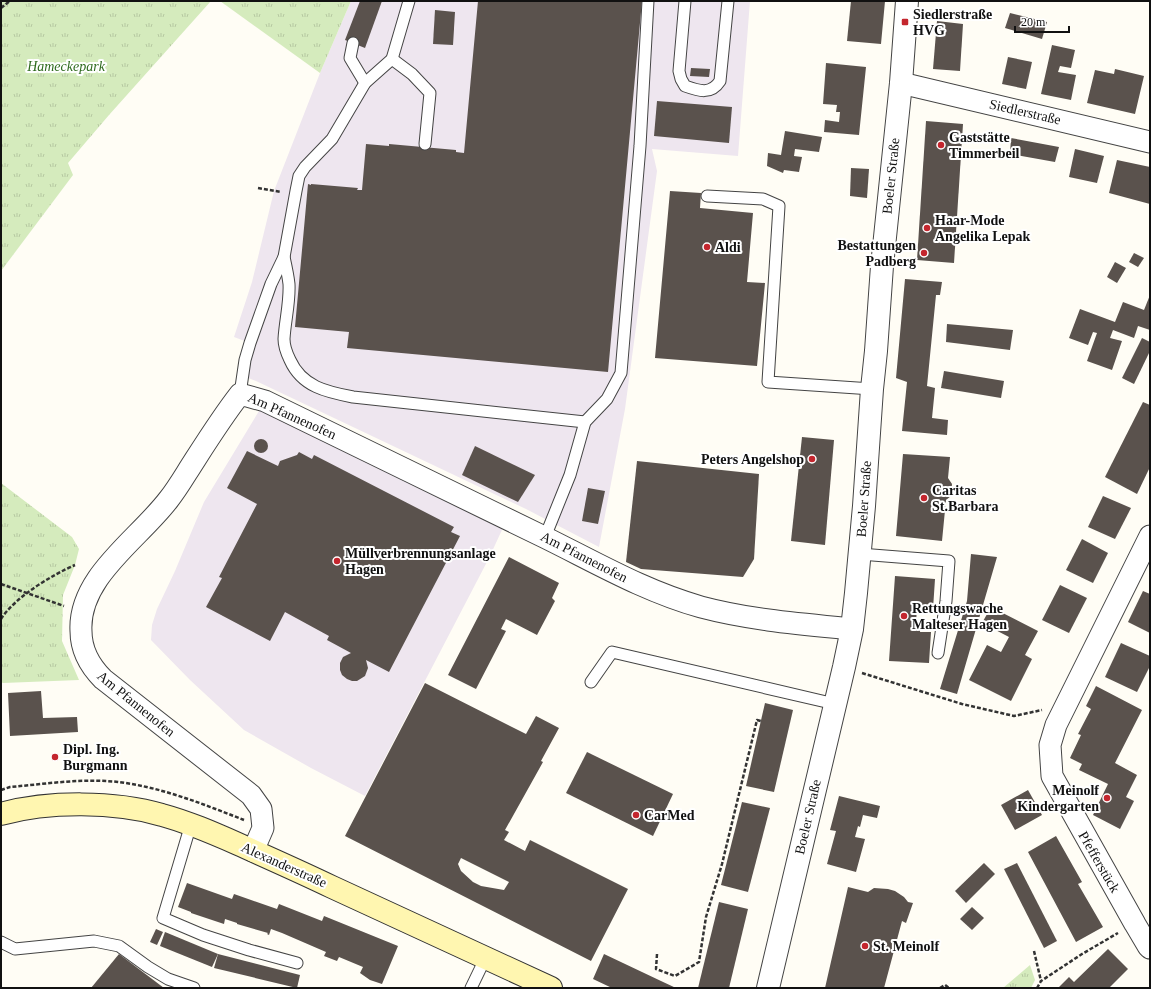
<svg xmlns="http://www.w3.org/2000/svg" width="1151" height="989" font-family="'Times New Roman',serif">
	<defs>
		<pattern id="park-tufts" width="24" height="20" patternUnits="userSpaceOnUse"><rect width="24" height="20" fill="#d5ebbd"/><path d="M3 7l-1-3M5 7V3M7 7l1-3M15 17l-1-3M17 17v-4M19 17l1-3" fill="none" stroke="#b6c8a1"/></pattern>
	</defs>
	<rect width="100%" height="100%" fill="#fffdf5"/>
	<g fill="#eee6ef">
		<polygon points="351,1 750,1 738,156 652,149 657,171 625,409 599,547 526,509 256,381 243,376 250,343 234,337 252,282 274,191 320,73"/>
		<polygon points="265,401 507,519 489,558 365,796 311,768 244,730 190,680 151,640 152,625 157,609 175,571 204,502"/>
	</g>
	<g fill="url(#park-tufts)">
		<polygon points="1,1 211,1 109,115 68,163 73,175 1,271"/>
		<polygon points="220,1 351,1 320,73"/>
		<polygon points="1,483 72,537 79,549 75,565 63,595 62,641 79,680 3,683 1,682"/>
		<polygon points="1030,965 1035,980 1031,988 1003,988"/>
	</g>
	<g fill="#5a524d" fill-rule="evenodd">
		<polygon points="360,1 382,1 365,48 345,40"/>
		<polygon points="478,1 642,1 608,372 347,348 349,332 295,327 308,184 311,185 311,184 358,188 357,190 362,190 366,144 389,146 389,144 456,150 456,152 464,153"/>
		<polygon points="851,1 885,1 881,44 847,41"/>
		<polygon points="435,10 455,12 453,45 433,44"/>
		<polygon points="1010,13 1047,22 1042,39 1005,28"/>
		<polygon points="937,21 963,24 960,71 933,69"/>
		<polygon points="1052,45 1075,50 1071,68 1060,66 1058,72 1076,75 1071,100 1041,94"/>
		<polygon points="1008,57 1032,62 1026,89 1002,84"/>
		<polygon points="826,63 866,67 859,135 824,132 825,120 839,122 840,112 836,112 837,105 823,104"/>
		<polygon points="691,68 710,69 709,77 690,76"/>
		<polygon points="1115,69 1144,76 1135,114 1087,103 1095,70 1114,74"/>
		<polygon points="657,101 732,107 729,143 654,136"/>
		<polygon points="926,121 963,124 954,263 917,260"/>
		<polygon points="785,131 822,137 819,152 795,149 794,156 802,157 799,172 784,170 783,173 767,166 768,153 781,155"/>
		<polygon points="1011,138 1059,147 1055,162 1010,154"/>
		<polygon points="1075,149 1104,156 1097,183 1069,177"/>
		<polygon points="1117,160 1150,167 1150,204 1109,193"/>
		<polygon points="851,168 869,169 867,198 850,196"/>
		<polygon points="670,191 701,193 700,208 753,213 747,282 765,283 757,366 655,358"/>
		<polygon points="1134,253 1144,258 1138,267 1129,262"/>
		<polygon points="1115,262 1126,268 1117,283 1107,277"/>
		<polygon points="905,279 942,282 940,295 936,295 927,386 935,388 932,418 948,420 947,435 902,431 907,382 896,378"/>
		<polygon points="1150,295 1150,330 1138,326 1134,338 1113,330 1110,338 1122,341 1112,370 1087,361 1097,333 1093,332 1088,345 1069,338 1080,309 1115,322 1123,302 1144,310"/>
		<polygon points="947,324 1013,330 1010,350 946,342"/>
		<polygon points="1142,338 1150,342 1150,351 1134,384 1122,378"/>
		<polygon points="944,371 1004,381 1001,398 941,388"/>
		<polygon points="1143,402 1150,405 1150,467 1137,494 1105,477"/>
		<polygon points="802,437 834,440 825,545 791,541"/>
		<circle cx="261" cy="446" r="7"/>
		<polygon points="475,446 535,475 518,502 462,475"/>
		<polygon points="247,451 278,466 280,461 297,455 299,452 312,459 314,455 454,527 451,532 460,536 389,672 366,660 368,668 365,676 357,681 352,681 347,679 342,675 340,670 340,663 343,657 351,653 327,640 329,636 285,612 270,641 206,607 222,578 219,577 257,504 227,488"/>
		<polygon points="903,454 950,457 948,478 952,484 951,496 946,500 942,541 896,536"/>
		<polygon points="637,461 759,474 754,559 743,577 641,569 626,562"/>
		<polygon points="588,488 605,491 598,524 582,521"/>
		<polygon points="1103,496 1131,508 1115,539 1088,527"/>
		<polygon points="1082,539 1108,553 1093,583 1066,570"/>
		<polygon points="971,554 997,557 957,694 940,689 967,601"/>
		<polygon points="509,557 559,583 552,598 555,601 537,635 506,619 501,629 506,631 476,689 448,675"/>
		<polygon points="895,576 935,579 933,609 917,608 916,623 921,623 920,632 931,632 929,663 889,661"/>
		<polygon points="1060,585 1087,598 1069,633 1042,620"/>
		<polygon points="1143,591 1150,594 1150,633 1128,622"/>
		<polygon points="991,607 1038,631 1025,655 1032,659 1011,701 969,680 987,645 1001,652 1009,637 982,623"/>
		<polygon points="1121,643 1150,656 1150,666 1137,692 1105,677"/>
		<path d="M 425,683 L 526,734 L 536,716 L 559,728 L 541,761 L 543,762 L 505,830 L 509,832 L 504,840 L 525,851 L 530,840 L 628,889 L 591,961 L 345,836 ZM 461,858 L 509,882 L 504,890 L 481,886 L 473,882 L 461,871 L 458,864 Z"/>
		<polygon points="1096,686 1142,710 1115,763 1137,775 1126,797 1134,801 1120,829 1093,815 1108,784 1079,770 1082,764 1070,758 1081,735 1078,734 1091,709 1086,706"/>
		<polygon points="41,691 43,718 77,717 78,732 10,736 8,693"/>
		<polygon points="765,703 793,710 774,792 746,786"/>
		<polygon points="587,752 673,794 653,836 566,793"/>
		<polygon points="1028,790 1042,815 1015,830 1001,805"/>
		<polygon points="839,796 880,806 877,818 863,815 860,827 858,826 855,837 865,839 856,872 827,864 836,831 830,830"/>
		<polygon points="742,802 770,808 748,892 721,885"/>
		<polygon points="1056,836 1082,882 1078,884 1103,927 1076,942 1028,852"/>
		<polygon points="984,863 995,874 966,903 955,891"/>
		<polygon points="1017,863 1057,941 1044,948 1004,869"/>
		<polygon points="187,883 232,899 234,894 277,909 279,904 322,921 324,916 398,946 382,984 370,980 360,973 363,967 339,957 337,961 324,956 326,952 282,933 271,929 269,935 267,934 268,933 237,924 237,923 225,919 224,924 191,913 191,912 178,907"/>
		<polygon points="848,887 868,892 874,888 888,889 895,891 904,897 908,902 913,903 906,923 902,921 884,988 825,988"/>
		<polygon points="719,902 748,909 729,988 698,988"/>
		<polygon points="972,907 984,918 972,930 960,919"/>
		<polygon points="156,929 163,932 157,945 150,942"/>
		<polygon points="165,932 218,954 212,967 160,946"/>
		<polygon points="1108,949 1128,969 1109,988 1058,988 1069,977 1074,982"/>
		<polygon points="119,954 164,988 91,988"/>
		<polygon points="218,954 300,975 297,988 214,968"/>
		<polygon points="604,954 661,981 676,988 612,988 593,979"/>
	</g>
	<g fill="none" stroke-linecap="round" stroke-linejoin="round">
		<defs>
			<g id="service">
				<path d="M 685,1 L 679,71 L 681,79 L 685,86 C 699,91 711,95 720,81 L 728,1"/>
				<polyline points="353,43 350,58 365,83"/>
				<polyline points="392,59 412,74 430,93 425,144"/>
				<polyline points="707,196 763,199 779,206 768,382 872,389"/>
				<path d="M 284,257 C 286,266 288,275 289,284 C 290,302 285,321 284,339 C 284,346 287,354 290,360 C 302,387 327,392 353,397 L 585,422"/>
				<polyline points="240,394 245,360 250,343 271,284 284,257 296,191 299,176 305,167 332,139 365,83 392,59 409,1"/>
				<polyline points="545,537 570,475 585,422 607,399 621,373 640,146 648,1"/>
				<polyline points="860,554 949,561 946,601 938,653"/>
				<polyline points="591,682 612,652 835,704"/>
				<polyline points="191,824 163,918 203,935 249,950 297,963"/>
				<polyline points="1,942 15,949 94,941 119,946 148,967 168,979 194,988"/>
				<polyline points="471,988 486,957"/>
			</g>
			<g id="minor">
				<polyline points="901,83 1150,142"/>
				<polyline points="1150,536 1056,725 1050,745 1052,776 1135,924 1148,946 1150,948"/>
				<path d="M 253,851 L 263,828 L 261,809 L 251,795 L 103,679 C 90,666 81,651 81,631 C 78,577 139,539 169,499 C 177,489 184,477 191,466 C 207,441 222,417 240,394 L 265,401 C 358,447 451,491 544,537 C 595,562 644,591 701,607 C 750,620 801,624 852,629"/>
			</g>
			<polyline id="tertiary" points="768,988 844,667 852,629 856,593 864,506 872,389 876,351 882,266 901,83 907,1"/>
			<path id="secondary" d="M 1,814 C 48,801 115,801 162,815 C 188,822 213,833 238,844 C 269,858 301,872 332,887 C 405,920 478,954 551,988"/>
		</defs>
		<use href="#service" stroke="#444" stroke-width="13"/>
		<use href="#minor" stroke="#444" stroke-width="23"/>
		<use href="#tertiary" stroke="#444" stroke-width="24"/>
		<use href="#secondary" stroke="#333" stroke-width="24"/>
		<g stroke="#333" stroke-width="2.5" stroke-dasharray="4 2" stroke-linecap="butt">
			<polyline points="1,8 10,1"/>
			<polyline points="258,188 281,192"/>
			<polyline points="1,584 64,606"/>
			<polyline points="1,610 1,617"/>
			<path d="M 1,619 C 15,597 52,575 75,565"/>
			<polyline points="862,673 962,704 1014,716 1042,710"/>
			<path d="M 1,790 L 10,787 C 45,784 82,778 118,782 C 161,787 203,804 244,820"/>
			<polyline points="1034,951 1041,981"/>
			<polyline points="657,954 656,969 675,976 699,962 706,917 722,864 757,720 761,721"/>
			<polyline points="940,988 945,985 949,988"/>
			<polyline points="1037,988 1041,981 1082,954 1118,933"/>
		</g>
		<use href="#service" stroke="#fff" stroke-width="11"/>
		<use href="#minor" stroke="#fff" stroke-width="21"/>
		<use href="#tertiary" stroke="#fff" stroke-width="22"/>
		<use href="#secondary" stroke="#fff6b0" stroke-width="22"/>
	</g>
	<g fill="#c4262e" stroke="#fff" stroke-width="1.5">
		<rect x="901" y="18" width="8" height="8" rx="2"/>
		<circle cx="941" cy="145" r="4"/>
		<circle cx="927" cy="228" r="4"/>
		<circle cx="707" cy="247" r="4"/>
		<circle cx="924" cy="253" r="4"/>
		<circle cx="812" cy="459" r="4"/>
		<circle cx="924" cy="498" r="4"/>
		<circle cx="337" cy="561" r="4"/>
		<circle cx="904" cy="616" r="4"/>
		<circle cx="55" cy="757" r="4"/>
		<circle cx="1107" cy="798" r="4"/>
		<circle cx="636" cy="815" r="4"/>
		<circle cx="865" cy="946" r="4"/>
	</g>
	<g text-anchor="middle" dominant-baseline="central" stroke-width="4" stroke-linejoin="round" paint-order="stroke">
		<g font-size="14" font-weight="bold" fill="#111" stroke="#fff" text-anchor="start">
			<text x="913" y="14">Siedlerstraße<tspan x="913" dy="16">HVG</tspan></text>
			<text x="949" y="137">Gaststätte<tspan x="949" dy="16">Timmerbeil</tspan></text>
			<text x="935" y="220">Haar-Mode<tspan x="935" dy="16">Angelika Lepak</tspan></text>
			<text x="916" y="245" text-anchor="end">Bestattungen<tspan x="916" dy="16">Padberg</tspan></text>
			<text x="715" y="247">Aldi</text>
			<text x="804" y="459" text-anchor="end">Peters Angelshop</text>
			<text x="932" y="490">Caritas<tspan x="932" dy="16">St.Barbara</tspan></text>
			<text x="345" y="553">Müllverbrennungsanlage<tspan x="345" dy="16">Hagen</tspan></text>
			<text x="912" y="608">Rettungswache<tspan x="912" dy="16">Malteser Hagen</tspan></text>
			<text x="63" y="749">Dipl. Ing.<tspan x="63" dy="16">Burgmann</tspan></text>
			<text x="1099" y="790" text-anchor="end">Meinolf<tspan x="1099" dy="16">Kindergarten</tspan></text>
			<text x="644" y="815">CarMed</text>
			<text x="873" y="946">St. Meinolf</text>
		</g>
		<g font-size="14" font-style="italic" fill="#2f6b1f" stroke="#fff">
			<text x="66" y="66">Hameckepark</text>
		</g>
		<g font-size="14" fill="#111" stroke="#fff">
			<text transform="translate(1025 112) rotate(13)">Siedlerstraße</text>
			<text transform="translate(891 176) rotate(-84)">Boeler Straße</text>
			<text transform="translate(292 416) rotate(24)">Am Pfannenofen</text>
			<text transform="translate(864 499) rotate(-86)">Boeler Straße</text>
			<text transform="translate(584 557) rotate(27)">Am Pfannenofen</text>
			<text transform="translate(136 704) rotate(39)">Am Pfannenofen</text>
			<text transform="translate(808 817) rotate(-77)">Boeler Straße</text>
			<text transform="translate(1099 862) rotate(60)">Pfefferstück</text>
			<text transform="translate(284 865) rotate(24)">Alexanderstraße</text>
		</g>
	</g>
	<rect width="1151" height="989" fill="none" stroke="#111111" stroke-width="4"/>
	<path d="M1015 26v6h54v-6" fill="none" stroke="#111111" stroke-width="2"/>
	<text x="1021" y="26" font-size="12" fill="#111111" stroke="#ffffff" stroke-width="3" paint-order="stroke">20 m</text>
</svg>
